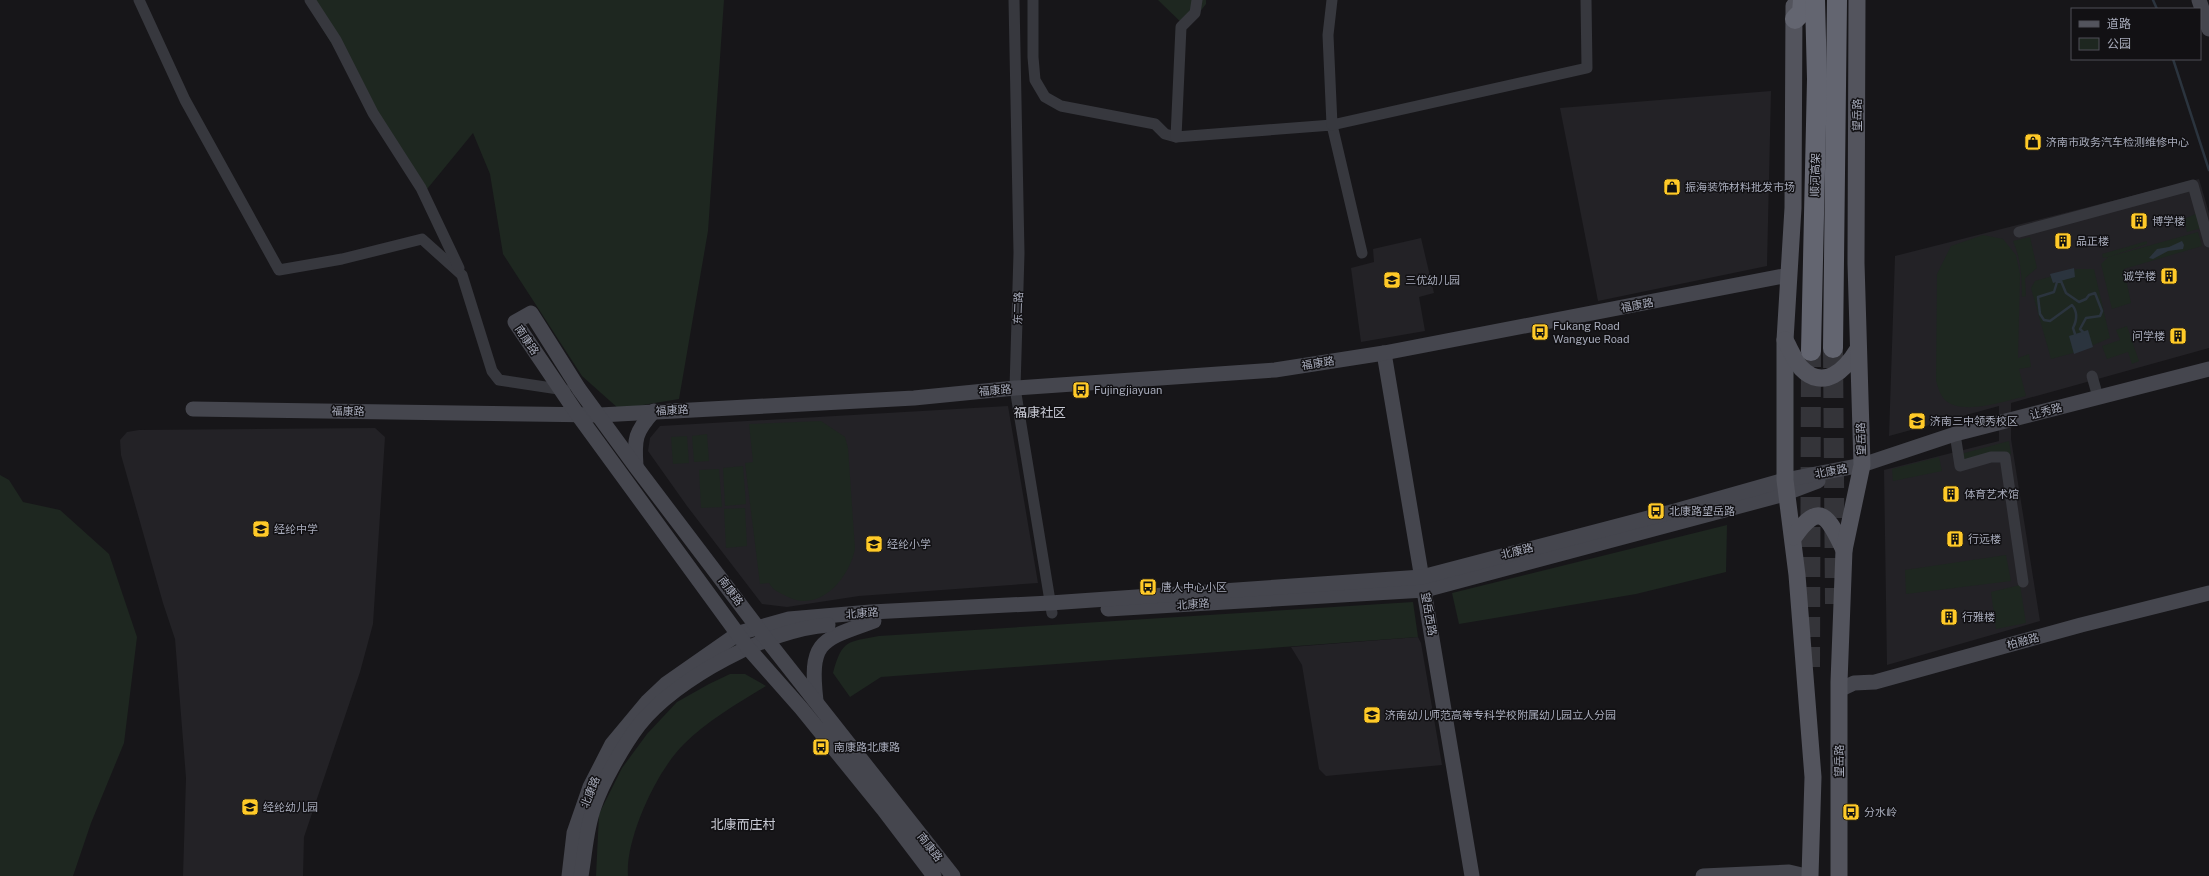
<svg xmlns="http://www.w3.org/2000/svg" width="2209" height="876" font-family="'Public Sans','Noto Sans SC',sans-serif">
	<rect width="100%" height="100%" fill="#171619"/>
	<g fill="#232226">
		<polygon points="1771,91 1767,266 1598,301 1560,108"/>
		<polygon points="2199,179 2209,213 2209,348 2011,403 2011,439 2040,621 1887,665 1884,470 1999,441 1999,406 1889,436 1895,256"/>
		<polygon points="1421,238 1434,293 1419,297 1425,331 1361,342 1351,268 1374,262 1373,249"/>
		<polygon points="1008,406 1038,583 859,596 787,607 762,604 687,506 648,451 650,438 660,426"/>
		<polygon points="375,428 385,437 373,624 360,672 304,837 303,876 183,876 186,778 175,639 163,603 121,455 120,440 127,432 139,430"/>
		<polygon points="1418,637 1421,643 1442,765 1326,776 1319,769 1302,665 1291,647"/>
	</g>
	<g fill="#1e2720">
		<polygon points="305,0 724,0 708,231 679,399 619,409 582,376 503,254 490,174 473,133 423,194"/>
		<polygon points="1158,0 1206,0 1206,4 1187,28"/>
		<polygon points="2198,213 2202,228 2187,232 2184,219"/>
		<polygon points="2198,232 2202,246 2124,269 2131,303 2112,309 2101,264 2108,257 2103,258 2102,254 2147,241 2147,244 2108,257"/>
		<path d="M 1983,235 L 2003,239 L 2016,255 L 2020,274 L 2018,358 L 2029,354 L 2031,367 L 2019,369 L 2026,396 C 2006,401 1961,416 1945,400 C 1940,395 1938,387 1936,381 L 1937,274 L 1951,246 Z"/>
		<path d="M 2030,237 L 2037,268 L 2025,278 L 2026,296 L 2022,297 C 2022,278 2021,259 2013,241 Z"/>
		<polygon points="2077,269 2094,269 2110,338 2077,352 2051,359 2031,288 2035,281"/>
		<polygon points="2127,326 2139,361 2132,364 2128,352 2107,359 2102,346 2120,340 2116,330"/>
		<path d="M 821,421 L 845,437 L 848,448 L 855,549 C 849,579 819,614 786,596 C 778,592 773,590 769,583 L 760,584 L 745,463 L 753,462 L 749,424 Z"/>
		<polygon points="707,434 709,461 694,462 692,436"/>
		<polygon points="687,436 689,463 673,464 671,437"/>
		<polygon points="2009,441 2011,454 1962,461 1961,454"/>
		<polygon points="1939,457 1942,471 1893,481 1892,469"/>
		<polygon points="743,466 746,504 725,506 723,468"/>
		<polygon points="719,469 722,507 701,508 699,470"/>
		<polygon points="0,475 9,480 23,502 60,510 109,554 137,637 124,743 91,823 73,876 0,876"/>
		<polygon points="745,508 747,546 726,548 724,509"/>
		<polygon points="1727,525 1726,572 1636,594 1459,624 1452,593"/>
		<polygon points="2006,555 2011,581 1906,594 1905,570"/>
		<polygon points="2020,585 2026,623 1996,629 1991,592"/>
		<path d="M 1413,602 L 1418,637 L 881,677 L 850,697 L 833,673 C 842,639 848,642 879,636 Z"/>
		<path d="M 730,674 L 745,674 L 766,686 C 738,703 707,721 684,744 C 657,770 625,839 628,876 L 596,876 L 599,814 L 622,768 L 647,734 L 677,702 L 709,684 Z"/>
	</g>
	<g fill="#2b343e">
		<polygon points="2182,241 2184,245 2183,249 2168,251 2153,259 2149,258 2157,249 2169,247"/>
		<polygon points="2074,268 2075,277 2053,283 2050,274"/>
		<polygon points="2088,330 2093,347 2074,354 2069,336"/>
	</g>
	<g fill="none" stroke-linecap="round" stroke-linejoin="round">
		<g stroke="#2b343e" stroke-width="2.5">
			<polyline points="2153,0 2157,9"/>
			<polyline points="2173,59 2209,170"/>
			<path d="M 2075,334 L 2073,328 C 2077,320 2078,312 2072,305 L 2050,321 L 2044,320 L 2040,314 L 2038,297 L 2054,292 L 2057,282 L 2061,281 L 2066,293 L 2079,302 L 2086,299 L 2089,295 L 2095,293 L 2102,311 L 2100,316 L 2086,318 L 2080,329 L 2083,332"/>
		</g>
		<g stroke="#343439" stroke-width="20" stroke-dasharray="20 10" stroke-linecap="butt">
			<polyline points="1833,348 1835,604"/>
			<polyline points="1810,667 1811,351"/>
		</g>
		<g stroke="#37383e" stroke-width="11">
			<polyline points="139,0 185,100 279,270 342,259 422,239 462,275 492,371 499,380 565,390"/>
			<polyline points="310,0 336,40 373,113 421,188 459,268"/>
			<polyline points="1014,0 1019,253 1015,388 1052,613"/>
			<polyline points="1033,0 1033,57 1035,80 1045,97 1061,106 1155,124 1165,134 1176,137"/>
			<polyline points="1197,0 1195,13 1181,27 1176,137 1332,125 1362,253"/>
			<polyline points="1332,0 1328,35 1332,125 1587,68 1586,0"/>
			<polyline points="2019,232 2193,185 2209,242"/>
			<polyline points="2092,376 2098,397"/>
			<polyline points="1955,434 1960,466 1991,457 2005,457 2023,582"/>
		</g>
		<g stroke="#45464e" stroke-width="15">
			<polyline points="2199,0 2209,29"/>
			<polyline points="1384,353 1472,876"/>
			<polyline points="193,409 600,415 914,398 1015,388 1275,370 1384,353 1789,275"/>
			<path d="M 636,466 C 634,439 635,432 654,411"/>
			<polyline points="1108,609 1425,590 1781,495 1818,481"/>
			<polyline points="1839,690 1854,683 1875,682 2081,625 2209,593"/>
			<path d="M 816,701 C 809,640 821,640 874,621"/>
			<polyline points="569,876 574,833 590,787 612,744 647,702 666,684 739,633 789,619 871,612 1050,603 1422,577 1675,511 1785,480 1862,465 1955,434 2209,369"/>
			<path d="M 581,876 C 585,854 586,829 594,807 C 602,783 623,746 639,725 C 676,678 769,629 828,625"/>
			<polyline points="934,876 883,809 801,708 748,648 578,415 515,322 531,313 579,389 636,467 767,640 953,876"/>
			<polyline points="1703,876 1789,872 1806,876"/>
		</g>
		<g stroke="#53545d" stroke-width="17">
			<polyline points="1794,6 1793,208 1785,340 1785,480 1797,575 1813,777 1810,876"/>
			<path d="M 1785,340 C 1790,349 1795,361 1801,368 C 1824,392 1846,369 1858,349"/>
			<path d="M 1794,537 C 1820,499 1829,518 1844,550"/>
			<polyline points="1839,876 1839,682 1844,550 1862,465 1856,263 1857,0"/>
		</g>
		<g stroke="#636570" stroke-width="20">
			<polyline points="1795,19 1802,12 1803,0"/>
			<polyline points="1833,348 1837,0"/>
			<polyline points="1811,351 1817,79 1815,0"/>
		</g>
	</g>
	<defs>
		<symbol id="shop-square" viewBox="-11 -11 22 22"><rect x="-9" y="-9" width="18" height="18" rx="4" fill="#ffca28" stroke="#121114"/><path d="M-5-2.5h2.3a2.7 3.5 0 0 1 5.4 0H5L5.5 6h-11ZM-1.5-2.5h3a1.5 2.3 0 0 0-3 0Z" fill="#111"/></symbol>
		<symbol id="building-square" viewBox="-11 -11 22 22"><rect x="-9" y="-9" width="18" height="18" rx="4" fill="#ffca28" stroke="#121114"/><path d="M-4-6H4V6H1V3H-1V6H-4ZM-2.5-4.3h1.7v1.8h-1.7ZM.8-4.3h1.7v1.8H.8ZM-2.5-1h1.7V.8h-1.7ZM.8-1h1.7V.8H.8Z" fill="#111"/></symbol>
		<symbol id="school-square" viewBox="-11 -11 22 22"><rect x="-9" y="-9" width="18" height="18" rx="4" fill="#ffca28" stroke="#121114"/><path d="M0-5L7-2L0 1L-7-2ZM-4 1L0 2.5L4 1V4Q0 6-4 4Z" fill="#111"/></symbol>
		<symbol id="bus-square" viewBox="-11 -11 22 22"><rect x="-9" y="-9" width="18" height="18" rx="4" fill="#ffca28" stroke="#121114"/><path d="M-5-6H5V4H4V6H2V4H-2V6H-4V4H-5ZM-3.5-4V0h7V-4ZM-3.5 1.2v1.5H-2V1.2ZM2 1.2v1.5H3.5V1.2Z" fill="#111"/></symbol>
	</defs>
	<g fill-rule="evenodd">
		<use href="#shop-square" x="2023" y="132" width="20" height="20"/>
		<use href="#shop-square" x="1662" y="177" width="20" height="20"/>
		<use href="#building-square" x="2129" y="211" width="20" height="20"/>
		<use href="#building-square" x="2053" y="231" width="20" height="20"/>
		<use href="#building-square" x="2159" y="266" width="20" height="20"/>
		<use href="#school-square" x="1382" y="270" width="20" height="20"/>
		<use href="#bus-square" x="1530" y="322" width="20" height="20"/>
		<use href="#building-square" x="2168" y="326" width="20" height="20"/>
		<use href="#bus-square" x="1071" y="380" width="20" height="20"/>
		<use href="#school-square" x="1907" y="411" width="20" height="20"/>
		<use href="#building-square" x="1941" y="484" width="20" height="20"/>
		<use href="#bus-square" x="1646" y="501" width="20" height="20"/>
		<use href="#school-square" x="251" y="519" width="20" height="20"/>
		<use href="#building-square" x="1945" y="529" width="20" height="20"/>
		<use href="#school-square" x="864" y="534" width="20" height="20"/>
		<use href="#bus-square" x="1138" y="577" width="20" height="20"/>
		<use href="#building-square" x="1939" y="607" width="20" height="20"/>
		<use href="#school-square" x="1362" y="705" width="20" height="20"/>
		<use href="#bus-square" x="811" y="737" width="20" height="20"/>
		<use href="#school-square" x="240" y="797" width="20" height="20"/>
		<use href="#bus-square" x="1841" y="802" width="20" height="20"/>
	</g>
	<g text-anchor="middle" dominant-baseline="central" stroke-width="3" stroke-linejoin="round" paint-order="stroke">
		<g font-size="11" fill="#a7abba" stroke="#121114">
			<text transform="translate(1857 115) rotate(-90)">望岳路</text>
			<text transform="translate(1815 175) rotate(-89)">顺河高架</text>
			<text transform="translate(1637 305) rotate(-11)">福康路</text>
			<text transform="translate(1018 308) rotate(-88)">东二路</text>
			<text transform="translate(527 340) rotate(56)">南康路</text>
			<text transform="translate(1318 363) rotate(-9)">福康路</text>
			<text transform="translate(995 390) rotate(-5)">福康路</text>
			<text transform="translate(672 410) rotate(-3)">福康路</text>
			<text transform="translate(348 411) rotate(1)">福康路</text>
			<text transform="translate(2046 411) rotate(-15)">让秀路</text>
			<text transform="translate(1861 439) rotate(-92)">望岳路</text>
			<text transform="translate(1831 471) rotate(-11)">北康路</text>
			<text transform="translate(1517 551) rotate(-14)">北康路</text>
			<text transform="translate(731 591) rotate(53)">南康路</text>
			<text transform="translate(1193 604) rotate(-4)">北康路</text>
			<text transform="translate(862 613) rotate(-4)">北康路</text>
			<text transform="translate(1429 614) rotate(80)">望岳西路</text>
			<text transform="translate(2023 641) rotate(-15)">柏融路</text>
			<text transform="translate(1839 761) rotate(-90)">望岳路</text>
			<text transform="translate(590 792) rotate(-68)">北康路</text>
			<text transform="translate(930 847) rotate(52)">南康路</text>
		</g>
		<g font-size="11" fill="#a7abba" stroke="#121114" text-anchor="start">
			<text x="2046" y="142">济南市政务汽车检测维修中心</text>
			<text x="1685" y="187">振海装饰材料批发市场</text>
			<text x="2152" y="221">博学楼</text>
			<text x="2076" y="241">品正楼</text>
			<text x="2156" y="276" text-anchor="end">诚学楼</text>
			<text x="1405" y="280">三优幼儿园</text>
			<text x="1553" y="326">Fukang Road<tspan x="1553" dy="13">Wangyue Road</tspan></text>
			<text x="2165" y="336" text-anchor="end">问学楼</text>
			<text x="1094" y="390">Fujingjiayuan</text>
			<text x="1930" y="421">济南三中领秀校区</text>
			<text x="1964" y="494">体育艺术馆</text>
			<text x="1669" y="511">北康路望岳路</text>
			<text x="274" y="529">经纶中学</text>
			<text x="1968" y="539">行远楼</text>
			<text x="887" y="544">经纶小学</text>
			<text x="1161" y="587">唐人中心小区</text>
			<text x="1962" y="617">行雅楼</text>
			<text x="1385" y="715">济南幼儿师范高等专科学校附属幼儿园立人分园</text>
			<text x="834" y="747">南康路北康路</text>
			<text x="263" y="807">经纶幼儿园</text>
			<text x="1864" y="812">分水岭</text>
		</g>
		<g font-size="13" fill="#c9cbd5" stroke="#121114">
			<text x="1040" y="412">福康社区</text>
			<text x="743" y="824">北康而庄村</text>
		</g>
	</g>
	<rect x="2071" y="8" width="130" height="52" fill="#121114" stroke="#4e4f56"/>
	<rect x="2079" y="21" width="20" height="6" fill="#53545d" stroke="#4e4f56"/>
	<text x="2107" y="28" font-size="12" fill="#a7abba">道路</text>
	<rect x="2079" y="38" width="20" height="12" fill="#1e2720" stroke="#4e4f56"/>
	<text x="2107" y="48" font-size="12" fill="#a7abba">公园</text>
</svg>
